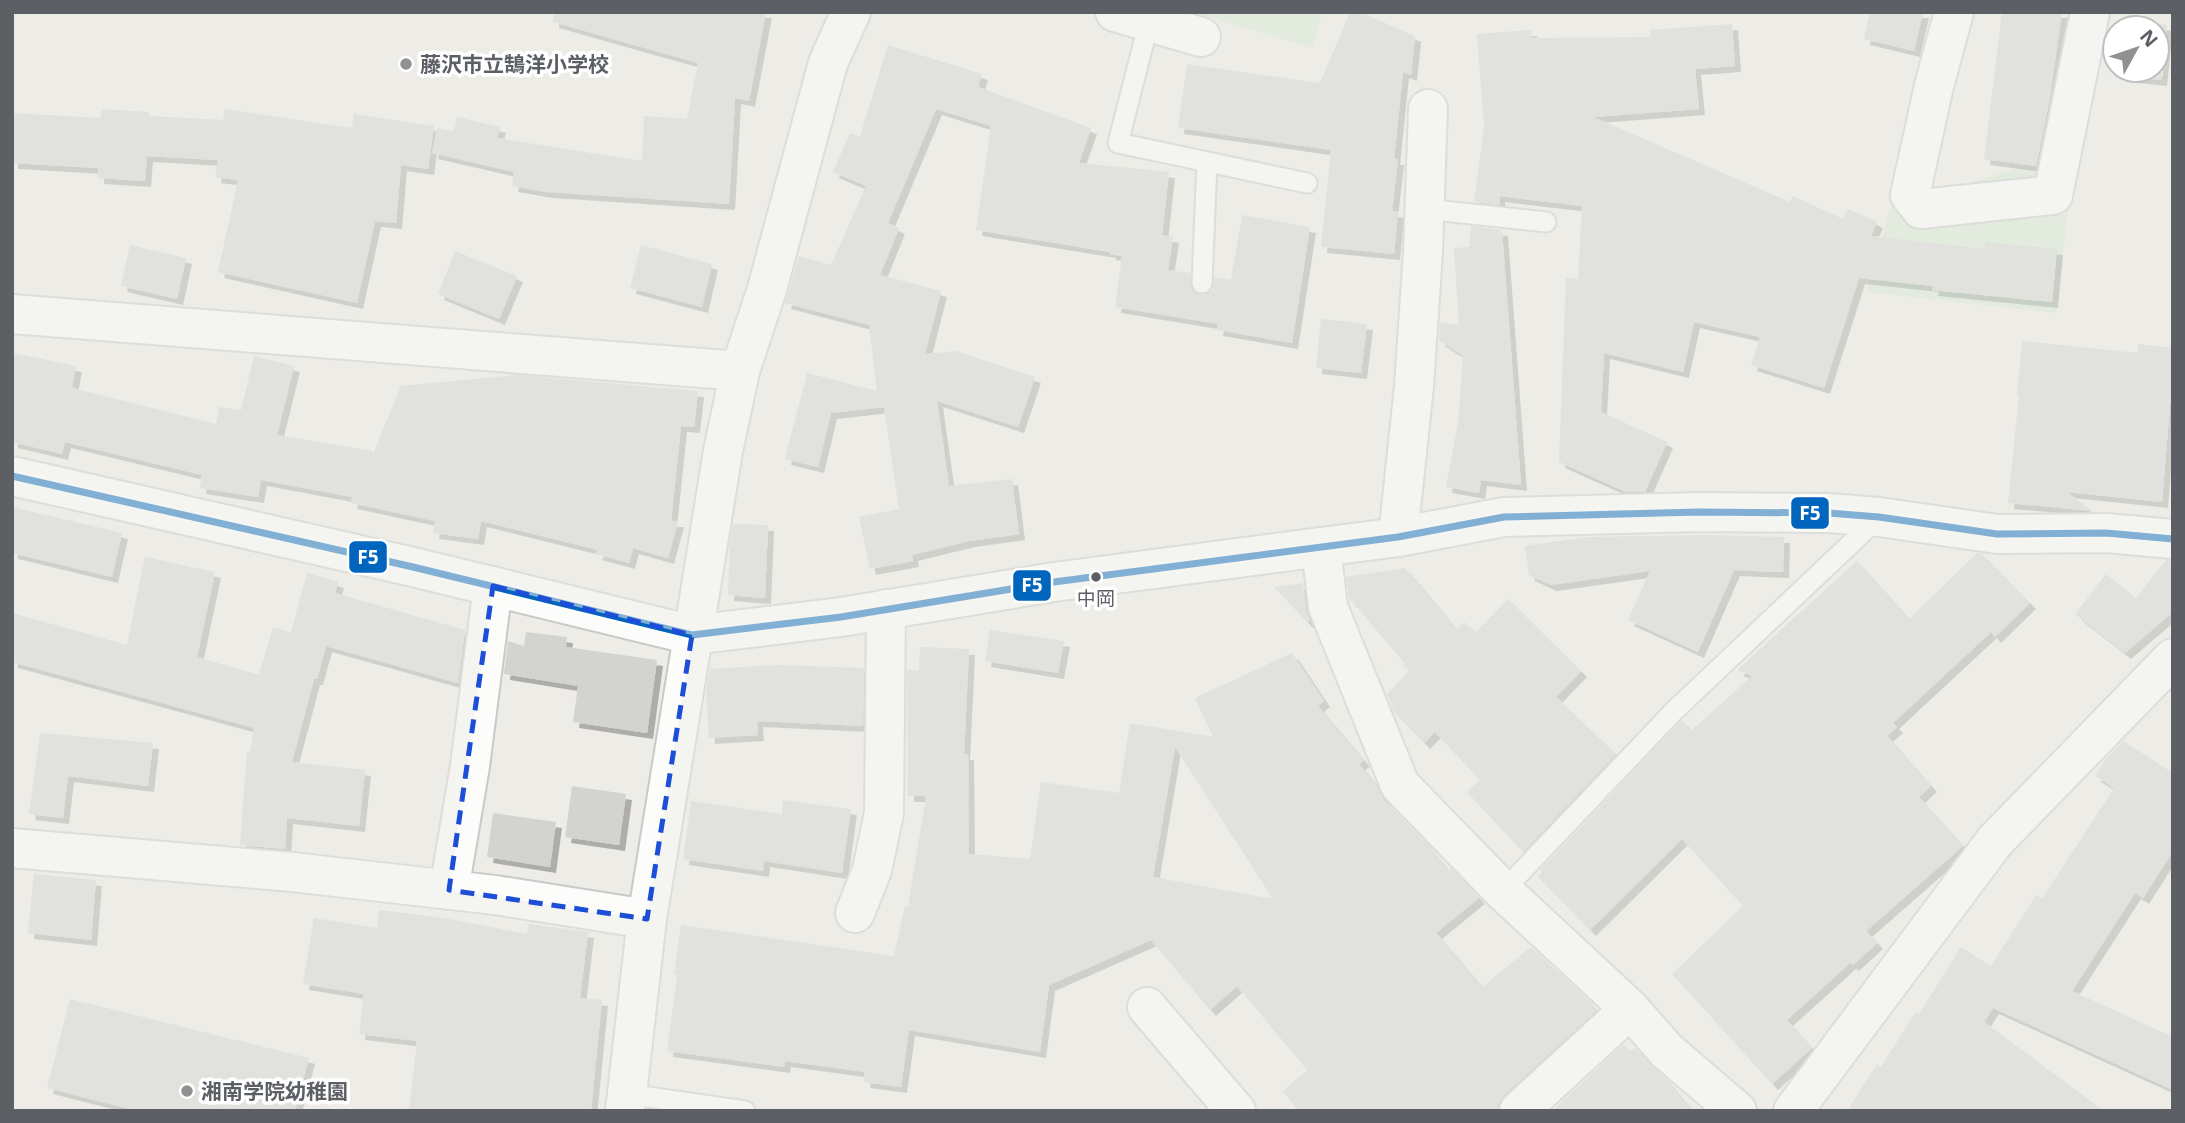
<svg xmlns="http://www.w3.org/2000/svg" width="2185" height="1123" font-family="'Open Sans','Noto Sans JP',sans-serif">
	<defs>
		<filter id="shadow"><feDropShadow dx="6" dy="6" stdDeviation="0" flood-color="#0004"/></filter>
	</defs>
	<rect width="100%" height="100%" fill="#edece7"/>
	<g fill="#d5e9d3">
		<polygon points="1193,12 1323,12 1312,48"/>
		<polygon points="2074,162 2056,313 1866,292 1891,206 1910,195 1956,187 2022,167"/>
	</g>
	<g fill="#d3d3d0" fill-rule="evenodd" filter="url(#shadow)">
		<polygon points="554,12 766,12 749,101 735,98 729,204 547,192 512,186 514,172 432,153 437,128 454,131 457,117 500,127 497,138 642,161 644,116 687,119 698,63 553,22"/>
		<polygon points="1350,12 1360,12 1415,36 1411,75 1403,72 1394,159 1398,159 1392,211 1398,212 1394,254 1321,247 1331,150 1178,128 1187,64 1320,83"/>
		<polygon points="1870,12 1923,12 1914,51 1864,39"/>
		<polygon points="2002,12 2062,12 2050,97 2036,166 1984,159"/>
		<polygon points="2129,20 2167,25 2161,80 2122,76 2123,70 2157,70 2157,28 2128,28"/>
		<polygon points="1732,24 1735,66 1695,69 1699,109 1593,117 1790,202 1793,196 1843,219 1848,209 1877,222 1871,236 1985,249 1985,242 2057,249 2052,302 1932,290 1933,286 1859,278 1824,388 1751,365 1760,337 1694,322 1683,372 1604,353 1601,412 1667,442 1645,492 1626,492 1559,462 1566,278 1578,279 1582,206 1499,196 1500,205 1474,202 1484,126 1477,34 1531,30 1532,38 1650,37 1650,30"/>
		<polygon points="888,45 982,74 978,87 1091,128 1079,163 1169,172 1162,235 1173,237 1168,270 1190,273 1191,288 1196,294 1202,295 1208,293 1213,289 1214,277 1231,280 1242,215 1310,227 1292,343 1217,330 1218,324 1115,307 1122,256 1110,254 1110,252 976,230 991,126 936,109 888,223 899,228 880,275 941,291 925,354 956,351 1035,377 1018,427 937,401 949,486 1012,479 1019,534 969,541 912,555 913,561 870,569 859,517 899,509 884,407 831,413 818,467 785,459 807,373 877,391 869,325 785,303 799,256 831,265 866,186 833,172 850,133 860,137"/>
		<polygon points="101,109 149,112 149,116 223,120 225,109 352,128 354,114 434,126 428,169 401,165 396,223 375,221 357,303 218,272 238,180 215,177 218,160 147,156 145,181 98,178 98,168 12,163 12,113 101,118"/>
		<polygon points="1471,226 1502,230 1521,485 1481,480 1479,493 1446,487 1458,423 1463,356 1439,340 1440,322 1459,325 1454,248 1469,247"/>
		<polygon points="130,245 186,258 177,299 121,286"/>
		<polygon points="641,245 712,264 702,307 630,288"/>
		<polygon points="455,251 517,276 499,319 438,294"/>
		<polygon points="1321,319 1367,324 1361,373 1316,368"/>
		<polygon points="2022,341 2138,353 2138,344 2173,348 2173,404 2170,404 2162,502 2067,492 2092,511 2008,503 2019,395 2017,395"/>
		<polygon points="12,353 76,366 72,388 216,424 219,407 241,410 254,356 294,366 277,435 373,451 373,454 401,386 517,375 698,391 694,427 681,426 671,521 678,521 668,558 633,548 629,563 596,554 598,550 481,521 478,539 433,533 435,521 351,503 352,497 261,480 258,497 200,488 202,475 65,442 62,454 12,442"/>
		<polygon points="12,507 122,533 112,577 12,553"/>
		<polygon points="733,524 768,525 765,598 728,595 730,542"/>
		<polygon points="1708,535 1784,537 1783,572 1734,570 1698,652 1628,620 1650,571 1551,585 1529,575 1525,546 1588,537"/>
		<polygon points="1977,553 1982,554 2030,603 1995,637 1991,632 1893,723 1897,727 1887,736 1931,786 1919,797 1963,846 1866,931 1877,943 1853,965 1850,963 1787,1020 1812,1048 1772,1084 1672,974 1743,906 1682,839 1590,930 1538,877 1542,872 1540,870 1682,720 1691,731 1752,676 1737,670 1857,561 1909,619"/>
		<polygon points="145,557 215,572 197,657 259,675 273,627 291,632 307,573 338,582 335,593 465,630 458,683 326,646 317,679 314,679 292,762 365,770 359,826 287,818 285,849 240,845 247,751 250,752 254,728 12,662 12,613 127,645"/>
		<polygon points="2166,560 2173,561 2173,612 2125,653 2075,614 2106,574 2136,598"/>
		<polygon points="1405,568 1457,630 1464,622 1476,632 1508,599 1581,671 1556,697 1616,754 1523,852 1467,792 1480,780 1435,732 1424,743 1394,712 1387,694 1409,671 1403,666 1405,664 1352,601 1350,602 1346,577"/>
		<polygon points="1303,583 1306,610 1310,620 1307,622 1274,587"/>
		<polygon points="990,630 1064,641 1058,673 985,661"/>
		<polygon points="526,632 567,637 566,647 657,660 647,733 573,722 578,686 504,674 508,641 524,646"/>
		<path d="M 920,647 L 969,649 L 964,754 L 968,754 L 969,854 L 1030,859 L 1041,782 L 1119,793 L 1130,723 L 1213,737 L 1195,698 L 1292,653 L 1324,701 L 1318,706 L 1364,761 L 1359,764 L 1376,785 L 1384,800 L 1421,838 L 1448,870 L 1451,868 L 1479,898 L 1436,933 L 1482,987 L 1531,947 L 1583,995 L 1596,1011 L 1504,1095 L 1498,1104 L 1498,1111 L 1299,1111 L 1283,1091 L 1307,1070 L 1237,986 L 1210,1010 L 1151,940 L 1049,985 L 1040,1052 L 909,1030 L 901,1087 L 864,1082 L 865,1072 L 785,1061 L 784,1067 L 667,1051 L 677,975 L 674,974 L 681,925 L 894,956 L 905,906 L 908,907 L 926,796 L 908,796 L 907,670 L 919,670 ZM 1175,747 L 1273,899 L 1153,877 Z"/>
		<polygon points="778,665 864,668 863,726 757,721 758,735 709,738 706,691 710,669"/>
		<polygon points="40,733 153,743 148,786 68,776 63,818 29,814"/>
		<polygon points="2123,741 2173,773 2173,851 2143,898 2135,893 2072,991 2173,1037 2173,1090 1993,1008 1984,1022 2104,1111 1847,1111 1877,1064 1881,1067 1915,1013 1919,1014 1961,947 1991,966 2036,895 2042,899 2114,788 2095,776 2106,759"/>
		<polygon points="572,786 626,794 619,845 565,837"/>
		<polygon points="783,800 851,809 842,873 764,861 763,871 683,859 691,801 782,814"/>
		<polygon points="493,813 556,822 550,867 487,857"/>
		<polygon points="34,874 96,880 91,940 28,933"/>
		<polygon points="379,910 444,918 527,934 529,924 588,932 580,998 602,1000 591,1111 409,1111 417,1041 359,1034 364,994 303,984 314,918 377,928"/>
		<polygon points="70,999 309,1058 295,1111 138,1111 47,1088"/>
		<polygon points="1624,1044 1630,1052 1635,1048 1665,1078 1692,1111 1552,1111"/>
	</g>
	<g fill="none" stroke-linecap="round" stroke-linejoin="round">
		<defs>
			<g id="lane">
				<polyline points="1149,22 1118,143 1307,183"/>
				<polyline points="1425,209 1546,222"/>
				<polyline points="1202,283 1207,163"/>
				<polyline points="1503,891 1674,711 1878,518"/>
				<polyline points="627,1094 745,1111"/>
			</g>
			<g id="street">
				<polyline points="1115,12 1201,37"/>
				<polyline points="1954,12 1934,86 1910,195 1921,209 2053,195 2090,12"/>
				<polyline points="12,314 740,371"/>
				<polyline points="12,476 413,567 692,635 841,617 1054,582 1398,537 1504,517 1699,512 1828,513 1879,517 1997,534 2106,533 2173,539"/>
				<polyline points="1398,537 1414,386 1423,252 1428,109"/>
				<polyline points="1321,547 1328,607 1400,785 1503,891 1630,1009 1667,1051 1737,1111"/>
				<polyline points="12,848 292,872 495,895 647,919"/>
				<polyline points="449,890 470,766 493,586"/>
				<polyline points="855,913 872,870 884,813 886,609"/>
				<polyline points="1147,1007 1236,1111"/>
				<polyline points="625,1111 647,919 723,451 740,371 767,289 828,63 851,12"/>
				<polyline points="1519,1111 1630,1009"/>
				<polyline points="1793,1111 1995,841 2173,658"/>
			</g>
		</defs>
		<use href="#lane" stroke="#c9c9c9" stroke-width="23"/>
		<use href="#street" stroke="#c9c9c9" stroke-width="42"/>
		<use href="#lane" stroke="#fcfcfb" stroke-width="19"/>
		<use href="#street" stroke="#fcfcfb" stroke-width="38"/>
		<defs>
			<polyline id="bus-1" points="12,476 413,567 692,635 841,617 1054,582 1398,537 1504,517 1699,512 1828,513 1879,517 1997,534 2106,533 2173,539"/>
		</defs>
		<use href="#bus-1" stroke="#fff" stroke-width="12"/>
		<use href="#bus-1" stroke="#0065bd" stroke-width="7"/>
	</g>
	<path d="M0 0H2185V1123H0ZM 493,586 L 692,635 L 647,919 L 449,890 Z" fill="#edece7" fill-opacity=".55" fill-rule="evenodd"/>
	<path fill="none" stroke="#1d4ed8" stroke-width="5" stroke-dasharray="14 9" stroke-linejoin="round" d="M 493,586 L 692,635 L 647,919 L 449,890 Z"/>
	<g fill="#8f9192" stroke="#fff" stroke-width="2.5">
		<circle cx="406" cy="64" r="7"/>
		<circle cx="187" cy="1091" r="7"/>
	</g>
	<circle fill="#5c6065" stroke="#fff" stroke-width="2.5" cx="1096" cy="577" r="6"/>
	<g text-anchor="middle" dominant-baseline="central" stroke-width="7" stroke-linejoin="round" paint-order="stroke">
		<g font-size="19" fill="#5c6065" stroke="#fff">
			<text x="1096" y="598">中岡</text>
		</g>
		<g font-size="21" font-weight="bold" fill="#5c6065" stroke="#fff" text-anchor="start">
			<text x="420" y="64">藤沢市立鵠洋小学校</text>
			<text x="201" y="1091">湘南学院幼稚園</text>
		</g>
	</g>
	<g stroke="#fff" stroke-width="2.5">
		<rect x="1790" y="496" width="40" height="34" rx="7" fill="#0065bd"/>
		<rect x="348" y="540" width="40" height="34" rx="7" fill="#0065bd"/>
		<rect x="1012" y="569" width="40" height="33" rx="7" fill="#0065bd"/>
	</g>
	<g font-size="19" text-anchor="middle" font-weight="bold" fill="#fff">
		<text x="1810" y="520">F5</text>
		<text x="368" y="564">F5</text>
		<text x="1032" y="592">F5</text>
	</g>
	<rect width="2185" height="1123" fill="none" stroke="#5c6065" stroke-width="28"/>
	<g transform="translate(2136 49) rotate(50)"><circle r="33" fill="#ffffff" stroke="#bebfc1" stroke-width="2"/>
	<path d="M0-5L12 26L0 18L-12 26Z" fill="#8f9192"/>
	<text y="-10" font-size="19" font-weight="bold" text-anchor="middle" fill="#5c6065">N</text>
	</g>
</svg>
